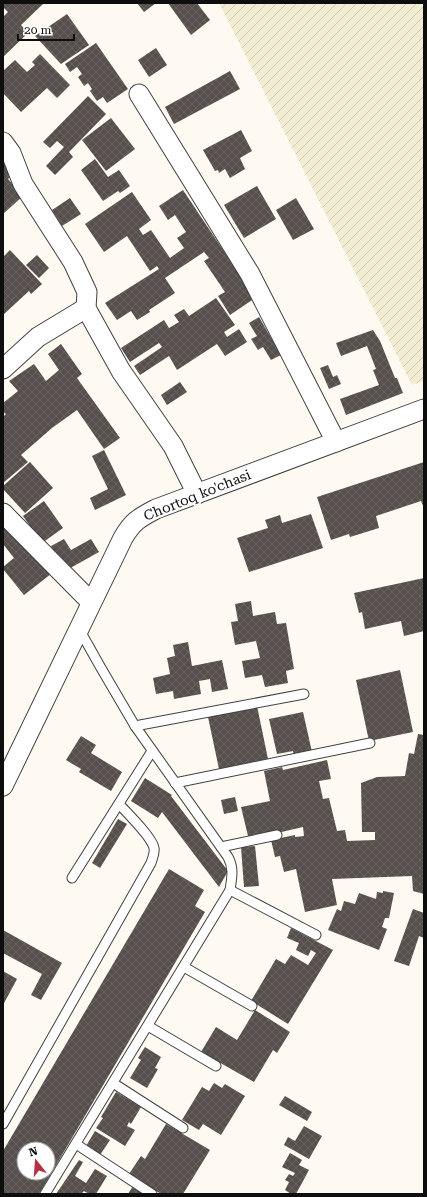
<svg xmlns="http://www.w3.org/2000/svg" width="427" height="1197" font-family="'Roboto Serif',serif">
	<defs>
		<pattern id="farmland-furrows" width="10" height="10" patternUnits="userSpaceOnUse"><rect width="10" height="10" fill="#f2edd2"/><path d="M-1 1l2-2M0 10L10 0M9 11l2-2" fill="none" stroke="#cecab3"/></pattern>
		<pattern id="building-cross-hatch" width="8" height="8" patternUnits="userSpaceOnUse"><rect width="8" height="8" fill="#564f4b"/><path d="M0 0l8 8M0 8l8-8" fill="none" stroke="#696461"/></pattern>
	</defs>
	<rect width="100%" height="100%" fill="#fefaf1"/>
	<polygon fill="url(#farmland-furrows)" points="219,3 424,3 424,381 412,385"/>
	<g fill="url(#building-cross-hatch)" fill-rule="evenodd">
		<polygon points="3,3 44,3 21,25 28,33 3,57 3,17 8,12 3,7"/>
		<polygon points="137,3 156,3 144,12"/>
		<polygon points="168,3 197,3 210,20 191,35"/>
		<polygon points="67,14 89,45 61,64 35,36"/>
		<polygon points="96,43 128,89 107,103 103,97 97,101 90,91 92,89 88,83 84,86 78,77 82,74 77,67 70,72 65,64"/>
		<polygon points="156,48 167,65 149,77 138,60"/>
		<polygon points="40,54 70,85 57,98 47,88 21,112 3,93 3,71 15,60 27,72 35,65 32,62"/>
		<polygon points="230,71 240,89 174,124 165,107"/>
		<polygon points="88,96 106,114 69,152 73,157 55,175 46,166 64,147 57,141 50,148 43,142"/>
		<polygon points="111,118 135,149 106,171 82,140"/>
		<polygon points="241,130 252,151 240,158 245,169 230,178 225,169 219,173 218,170 215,171 203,150"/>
		<polygon points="3,155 17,171 8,179 23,196 3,214"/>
		<polygon points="95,159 108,177 119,170 130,186 120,193 118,191 103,201 81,170"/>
		<polygon points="257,186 276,219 244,238 224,205"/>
		<polygon points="183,190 255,298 230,315 218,296 225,292 204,261 209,258 204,252 165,278 175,293 149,310 150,312 137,320 131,311 117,320 105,303 159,269 157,266 150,271 127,236 104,252 85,224 132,192 151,220 139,229 143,235 151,230 170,258 184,248 177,238 186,232 175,215 168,220 159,206"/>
		<polygon points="70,198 81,214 62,226 52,210"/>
		<polygon points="296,198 314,229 293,240 276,210"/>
		<polygon points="10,250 42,284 31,294 29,291 3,315 3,257"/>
		<polygon points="37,255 49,268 39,278 26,265"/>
		<polygon points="216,298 235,325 224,332 227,337 239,329 247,342 225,356 217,344 177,370 169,356 140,375 134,366 162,347 159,343 130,362 121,348 164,320 169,328 179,322 174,315 184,309 189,316"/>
		<polygon points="259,317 281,355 271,360 263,347 258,350 251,339 257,336 249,323"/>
		<polygon points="373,330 380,341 395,378 397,378 403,393 346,415 340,399 379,385 373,370 376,369 367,346 341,356 336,343"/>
		<polygon points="61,344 82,374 77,378 120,438 104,449 77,410 52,428 21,455 28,462 3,483 3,417 6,414 3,412 3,403 18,391 9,381 34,364 46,381 59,370 48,354"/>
		<polygon points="328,365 333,377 337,375 341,384 329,389 320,368"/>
		<polygon points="180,382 187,392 167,405 161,395"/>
		<polygon points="104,450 126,495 95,510 90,498 108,489 92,456"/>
		<polygon points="30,462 53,488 25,513 3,489 3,486"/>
		<polygon points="424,462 424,508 421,501 376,516 379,528 350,537 349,534 331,540 317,497"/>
		<polygon points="44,501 63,528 42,543 23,516"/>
		<polygon points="311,514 323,548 249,572 237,538 268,528 265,520 280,515 282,523"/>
		<polygon points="3,523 51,574 24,595 3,569 3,567 14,558 3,544"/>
		<polygon points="64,539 71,550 91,539 99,552 65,571 51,546"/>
		<polygon points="424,578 424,631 404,636 401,621 365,629 362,612 359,613 354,593"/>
		<polygon points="251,601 253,616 275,612 277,624 286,623 294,669 286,671 288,683 265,687 262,675 245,678 242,661 260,658 256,641 235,645 231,622 238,621 235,604"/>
		<polygon points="188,642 192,666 222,660 228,689 212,692 210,679 199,681 201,694 174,699 173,691 156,694 153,678 170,674 167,658 175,656 173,645"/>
		<polygon points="400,670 413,732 369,741 356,680"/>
		<polygon points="257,706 268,759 219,769 208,717"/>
		<polygon points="303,712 312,752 294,756 293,751 277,754 269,719"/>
		<polygon points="418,734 424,735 424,894 413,891 412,876 332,879 337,905 305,912 296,869 284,872 280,856 275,857 271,840 295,835 295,837 304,836 303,827 277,833 277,830 248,836 241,807 270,801 264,771 282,767 283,770 327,760 331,779 319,781 323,799 329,798 337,831 345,830 347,841 375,840 375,832 362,832 361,783 377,777 405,776 409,753 414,754"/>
		<polygon points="81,736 96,745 91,753 122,772 111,791 79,772 81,769 66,760"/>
		<polygon points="145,778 172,795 171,796 228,871 219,887 162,812 158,818 131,801"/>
		<polygon points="235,797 238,811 224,814 221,800"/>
		<polygon points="118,819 127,824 100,868 92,863"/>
		<polygon points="255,846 259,886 244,887 241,847"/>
		<path d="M 169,869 L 204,890 L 195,906 L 205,912 L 39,1194 L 3,1194 L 3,1151 ZM 24,1149 L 48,1149 L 48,1173 L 24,1173 Z"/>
		<polygon points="383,891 394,893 389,918 385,918 382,927 387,929 379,950 328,930 337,909 341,911 344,901 355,904 359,893 376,899 377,892 383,893"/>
		<polygon points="413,909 424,913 424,938 419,936 409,966 394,961"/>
		<polygon points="291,928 333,950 288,1024 251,1001 276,959 285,964 291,955 308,965 316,953 311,950 308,956 296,950 299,943 287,938"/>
		<polygon points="3,930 62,963 41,1000 31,995 42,974 3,953"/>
		<polygon points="3,971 17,979 3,1005"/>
		<polygon points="255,1010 290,1032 277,1053 273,1050 254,1082 201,1052 216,1027 237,1040"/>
		<polygon points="145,1047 161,1057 155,1068 158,1069 147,1088 130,1078 141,1060 138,1058"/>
		<polygon points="214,1083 222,1088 225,1084 245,1096 221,1135 203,1124 199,1130 182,1120 202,1087 209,1091"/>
		<polygon points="116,1092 141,1107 131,1124 129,1122 127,1126 135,1130 125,1146 96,1128 103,1118 101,1117"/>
		<polygon points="285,1096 312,1112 307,1121 279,1105"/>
		<polygon points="166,1124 210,1150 183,1194 161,1194 129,1174 141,1156 145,1159"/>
		<polygon points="304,1126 322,1136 309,1159 284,1145 288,1137 295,1141"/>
		<polygon points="95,1131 110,1140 100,1155 86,1146"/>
		<polygon points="290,1153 302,1160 299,1165 309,1170 296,1194 291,1194 285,1190 289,1182 285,1180 289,1174 293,1176 295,1173 282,1167"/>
		<polygon points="79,1160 83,1162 75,1176 86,1183 95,1169 107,1176 96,1194 89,1194 84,1191 81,1194 56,1194"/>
		<polygon points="133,1186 146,1194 128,1194"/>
	</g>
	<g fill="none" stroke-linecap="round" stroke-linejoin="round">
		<defs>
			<g id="service">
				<polyline points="135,726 304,694"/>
				<polyline points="175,783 370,743"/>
				<polyline points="221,847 277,835"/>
				<polyline points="72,878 152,751"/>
				<polyline points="230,890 316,935"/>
				<polyline points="184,967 252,1006"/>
				<polyline points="148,1026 216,1066"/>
				<polyline points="113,1083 183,1128"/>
				<path d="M 3,1124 L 151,863 C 153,857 155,853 154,848 C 152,837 127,813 119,804"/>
				<polyline points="76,1144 152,1194"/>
				<path d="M 45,1194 L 230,890 C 232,877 234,868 228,857 L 135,726 L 101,668 L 79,629"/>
			</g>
			<g id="minor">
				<polyline points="139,94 250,274 336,442"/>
				<polyline points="3,142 11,153 23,184 73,262 87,292 86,308 121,371 173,446 197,494"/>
				<polyline points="3,369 38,337 86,308"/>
				<polyline points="3,513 91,602"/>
				<path d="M 3,786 L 123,538 C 133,521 139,518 156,509 L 424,409"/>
			</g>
		</defs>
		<use href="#service" stroke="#414141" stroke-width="11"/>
		<use href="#minor" stroke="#414141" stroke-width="21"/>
		<use href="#service" stroke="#fff" stroke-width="9"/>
		<use href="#minor" stroke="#fff" stroke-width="19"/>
	</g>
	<g text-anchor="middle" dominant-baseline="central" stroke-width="4" stroke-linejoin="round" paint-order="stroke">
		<g font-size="14" fill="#0e0e0e" stroke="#fff">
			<text transform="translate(197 495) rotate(-22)">Chortoq ko'chasi</text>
		</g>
	</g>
	<rect width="427" height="1197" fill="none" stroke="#0e0e0e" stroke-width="8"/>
	<g transform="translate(36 1161) rotate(343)"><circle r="19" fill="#ffffff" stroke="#9f9f9f"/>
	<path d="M0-3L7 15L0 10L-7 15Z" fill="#b43042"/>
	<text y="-6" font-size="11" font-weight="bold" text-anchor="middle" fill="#0e0e0e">N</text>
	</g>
	<path d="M18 34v6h56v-6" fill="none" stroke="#0e0e0e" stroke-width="2"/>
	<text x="24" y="34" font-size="12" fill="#0e0e0e" stroke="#ffffff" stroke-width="3" paint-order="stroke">20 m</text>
</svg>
